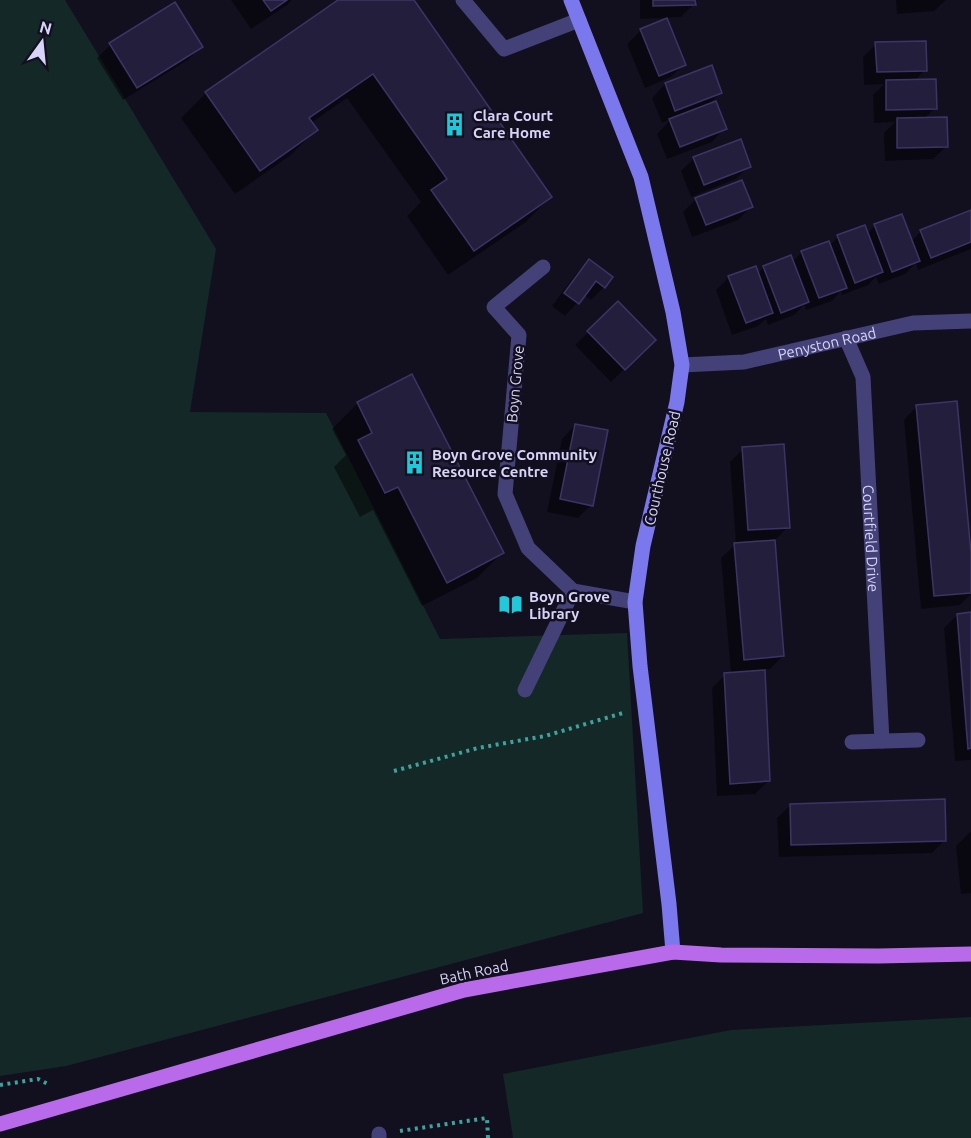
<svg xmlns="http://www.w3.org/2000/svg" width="971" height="1138" font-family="Ubuntu,sans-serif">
	<rect width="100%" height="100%" fill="#12101f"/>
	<g fill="#142827">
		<polygon points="0,0 65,0 216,249 190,412 326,413 440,639 627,633 643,913 66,1066 0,1076"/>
		<polygon points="971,1017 971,1138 513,1138 503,1074 731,1030"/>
	</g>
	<g fill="#0007">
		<polygon points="231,0 292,0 287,5 251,29"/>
		<polygon points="340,0 413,0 550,197 526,222 448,275 407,216 421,202 347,98 311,123 316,130 291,155 235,194 181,118 206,93"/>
		<polygon points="640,0 694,0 694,4 681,17 640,19"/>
		<polygon points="896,0 946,0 934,11 897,14"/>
		<polygon points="641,30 684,64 671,77 645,88 627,44"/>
		<polygon points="876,44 925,70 914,81 935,108 924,119 947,146 933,159 885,161 884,133 895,122 874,123 873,95 884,84 864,85 863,57"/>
		<polygon points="110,45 201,47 188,60 123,100 97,58"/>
		<polygon points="711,67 721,92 706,107 725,128 712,142 667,159 657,134 671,119 662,123 652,98 665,84"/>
		<polygon points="694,158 749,166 736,179 691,197 681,171"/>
		<polygon points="696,199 751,207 738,220 692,237 683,212"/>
		<polygon points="971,211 971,249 918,270 916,263 905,274 879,284 876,277 868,285 842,295 841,291 832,301 806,310 804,305 794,315 768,325 766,319 758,326 732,335 716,290 729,277 757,274 764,267 792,262 802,252 829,246 838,237 867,234 875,226 911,242 921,231"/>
		<polygon points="589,261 611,277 604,287 591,300 584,295 565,316 552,306 576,274"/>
		<polygon points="618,304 654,340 611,382 575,345"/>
		<polygon points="412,376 502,553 477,578 422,606 373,510 360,517 334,467 346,455 332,429 357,404"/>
		<polygon points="917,406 971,569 971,594 960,605 921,609 904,420"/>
		<polygon points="575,425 591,505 578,518 547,512 562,439"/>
		<polygon points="743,449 788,527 775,540 783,656 770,669 764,669 769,780 755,794 717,796 712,688 725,675 731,674 721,558 736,544 730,462"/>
		<polygon points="971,614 971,760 955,761 944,628 957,615"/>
		<polygon points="791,805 945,840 932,853 779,857 777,818"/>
		<polygon points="970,832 971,832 971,893 961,894 956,846"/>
	</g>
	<g fill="#241e3d" stroke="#3d3466" stroke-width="1.5">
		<polygon points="263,0 287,0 271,11"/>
		<polygon points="338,0 414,0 552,197 474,251 431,190 447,179 373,74 309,118 318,130 260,171 205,92"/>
		<polygon points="653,0 695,0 696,5 653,6"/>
		<polygon points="175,2 203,47 137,88 109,43"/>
		<polygon points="667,18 686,65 659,76 640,29"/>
		<polygon points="926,41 927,71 877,72 875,42"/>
		<polygon points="712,65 722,93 675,111 665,83"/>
		<polygon points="936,79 937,109 886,110 886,80"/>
		<polygon points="716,101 727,129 680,147 669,119"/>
		<polygon points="947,117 948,147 897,148 897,118"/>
		<polygon points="741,139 751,167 704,185 693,157"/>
		<polygon points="742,180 753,207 706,225 695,198"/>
		<polygon points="971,210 971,242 931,258 920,230"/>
		<polygon points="902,214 920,261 892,272 874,224"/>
		<polygon points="865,225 883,272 855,283 837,235"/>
		<polygon points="829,241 847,288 819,298 801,251"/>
		<polygon points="791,255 809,302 781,313 763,266"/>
		<polygon points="589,259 613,277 605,288 596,281 579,304 564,293"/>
		<polygon points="756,266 773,313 746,323 728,276"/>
		<polygon points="618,301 656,340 625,370 587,331"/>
		<polygon points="412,374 504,553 447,583 398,487 385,493 358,440 372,433 357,402"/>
		<polygon points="957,401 971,553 971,593 934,596 916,405"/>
		<polygon points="575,424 608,430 593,506 560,499"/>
		<polygon points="784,444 790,528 748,530 742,447"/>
		<polygon points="775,540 784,656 744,660 734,543"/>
		<polygon points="971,612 971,748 968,749 957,614"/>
		<polygon points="765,670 770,781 730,784 724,673"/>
		<polygon points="945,799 946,841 791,845 790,804"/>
	</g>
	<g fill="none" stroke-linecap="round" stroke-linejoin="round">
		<g stroke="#3ea39c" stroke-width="4" stroke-dasharray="3 4.5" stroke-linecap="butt">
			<polyline points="394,771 478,748 545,736 623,713"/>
			<polyline points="0,1085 38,1079 50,1085"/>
			<polyline points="400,1131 487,1118 488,1138"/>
		</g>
		<g stroke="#434178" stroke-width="15">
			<polyline points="463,0 504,49 579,20"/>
			<polyline points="543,267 494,307 519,335 505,494 528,548 573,591 635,602"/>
			<polyline points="525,690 573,591"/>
		</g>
		<g stroke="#434178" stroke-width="15">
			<path id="s1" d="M 846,338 L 863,377 L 882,741"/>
			<path id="s2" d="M 682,365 L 744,362 L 913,323 L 971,321"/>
			<polyline points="852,742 918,740"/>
			<polyline points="379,1138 379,1134"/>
		</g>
		<polyline stroke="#7a78ec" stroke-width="15" points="571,0 641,177 673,312 682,365 677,402 643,546 635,602 640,666 669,904 673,952"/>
		<polyline stroke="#b96aea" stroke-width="15" points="0,1124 464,990 673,952 721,955 879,956 971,954"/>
	</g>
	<defs>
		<symbol id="building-bare" viewBox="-9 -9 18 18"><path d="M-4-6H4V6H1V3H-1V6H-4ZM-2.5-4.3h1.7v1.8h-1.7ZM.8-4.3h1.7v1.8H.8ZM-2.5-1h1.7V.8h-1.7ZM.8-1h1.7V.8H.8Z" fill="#1fc9da" stroke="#12101f" stroke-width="2.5" paint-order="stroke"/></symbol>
		<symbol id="library-bare" viewBox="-9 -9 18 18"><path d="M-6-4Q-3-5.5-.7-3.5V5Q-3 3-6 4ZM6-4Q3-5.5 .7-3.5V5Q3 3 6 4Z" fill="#1fc9da" stroke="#12101f" stroke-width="2.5" paint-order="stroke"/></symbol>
	</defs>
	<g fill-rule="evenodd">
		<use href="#building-bare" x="438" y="108" width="33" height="33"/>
		<use href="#building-bare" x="398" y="446" width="33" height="33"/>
		<use href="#library-bare" x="494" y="588" width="33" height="33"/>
	</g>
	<g text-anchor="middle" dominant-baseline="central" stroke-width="5" stroke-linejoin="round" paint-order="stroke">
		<g font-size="15" font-weight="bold" fill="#d8d4f9" stroke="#12101f" text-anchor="start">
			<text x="473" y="115">Clara Court<tspan x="473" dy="17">Care Home</tspan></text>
			<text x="432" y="454">Boyn Grove Community<tspan x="432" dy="17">Resource Centre</tspan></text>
			<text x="529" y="596">Boyn Grove<tspan x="529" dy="17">Library</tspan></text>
		</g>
		<g font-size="15" fill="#d8d4f9" stroke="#12101f">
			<text stroke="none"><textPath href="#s2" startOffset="147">Penyston Road</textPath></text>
			<text transform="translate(515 384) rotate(-85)">Boyn Grove</text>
			<text transform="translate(662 468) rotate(-77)">Courthouse Road</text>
			<text stroke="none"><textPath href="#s1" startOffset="204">Courtfield Drive</textPath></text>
			<text transform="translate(474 972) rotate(-12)">Bath Road</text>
		</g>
	</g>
	<g transform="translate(42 42) rotate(15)" stroke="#12101f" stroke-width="4.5" paint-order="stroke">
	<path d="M0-4.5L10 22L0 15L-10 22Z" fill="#d8d4f9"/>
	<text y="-9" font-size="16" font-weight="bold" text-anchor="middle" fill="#d8d4f9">N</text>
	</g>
</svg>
